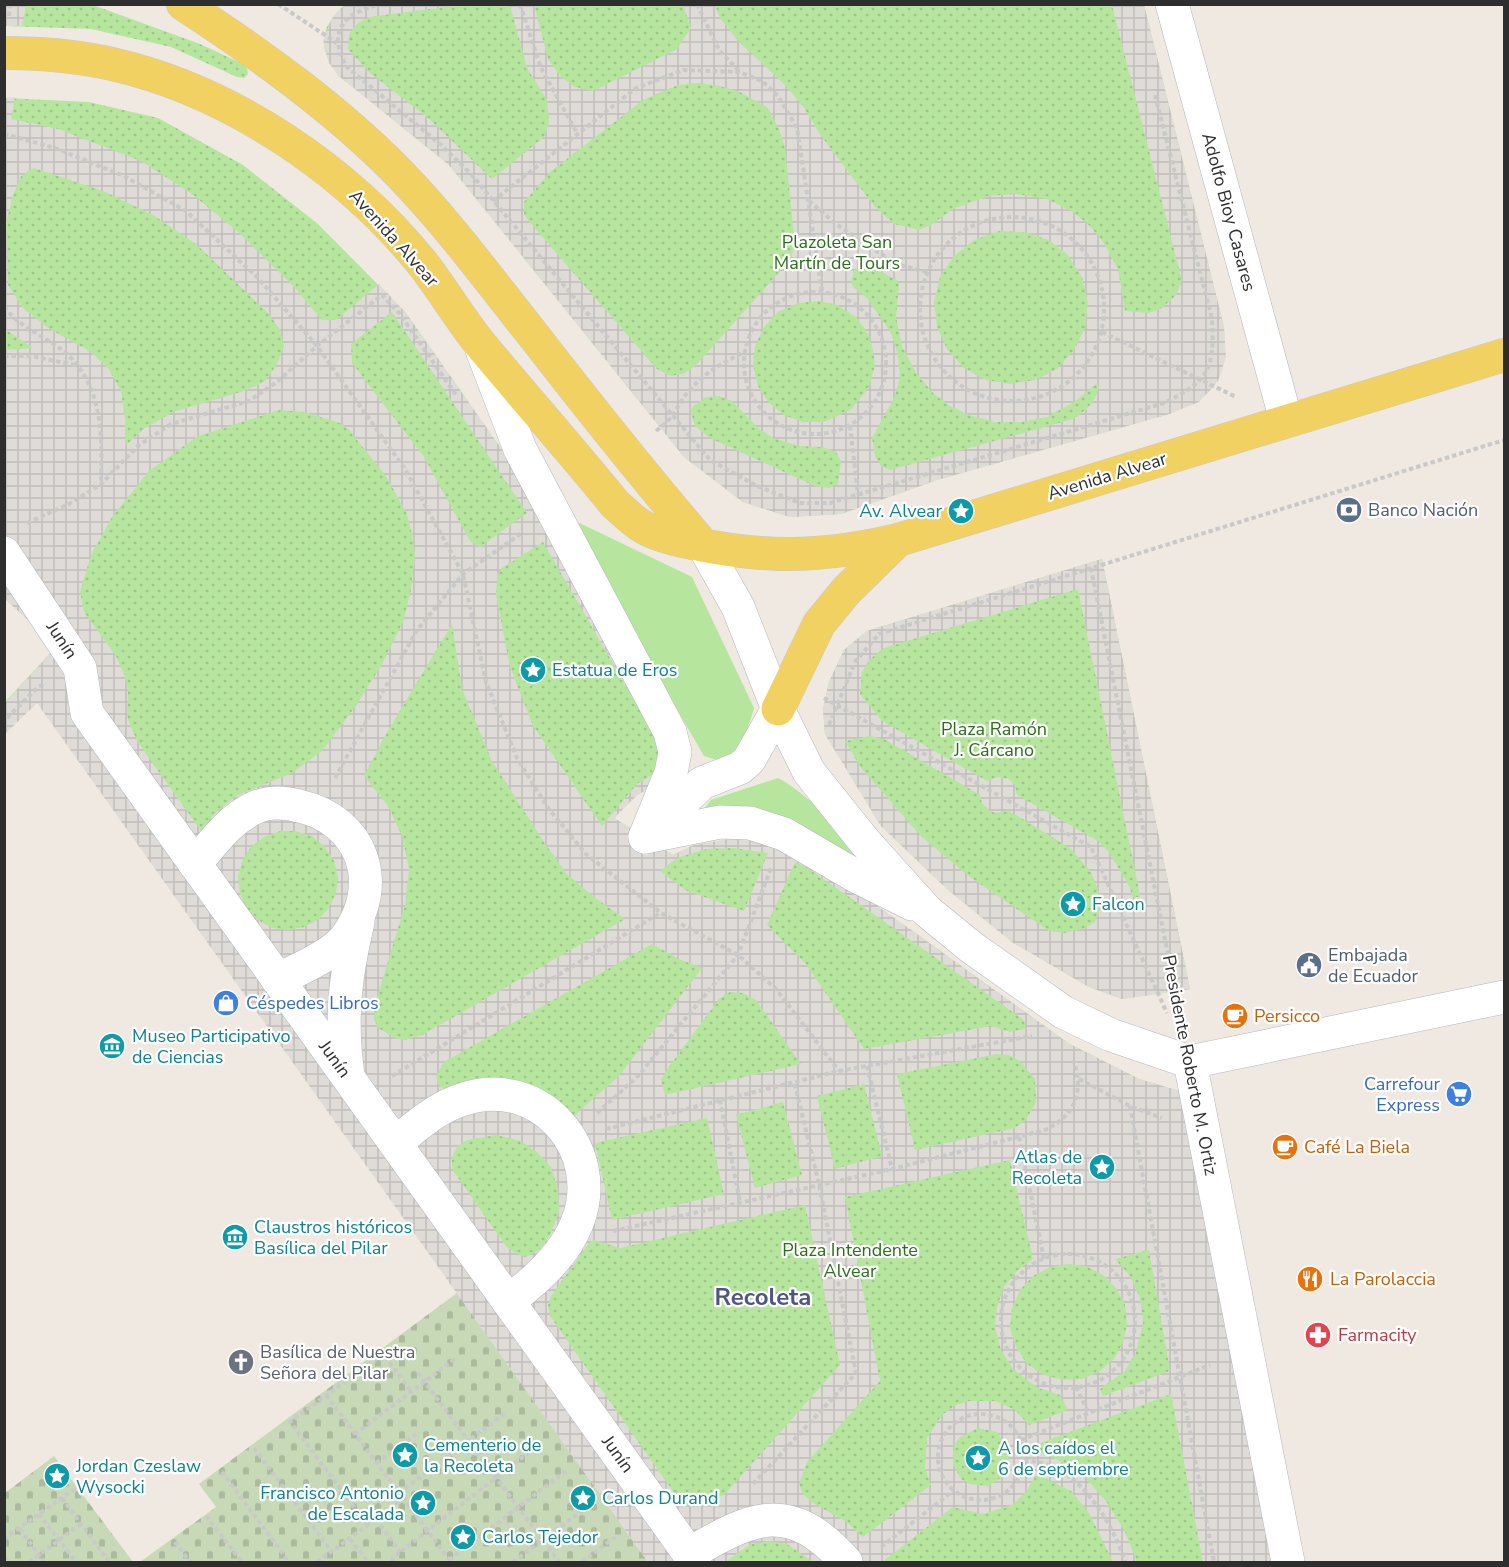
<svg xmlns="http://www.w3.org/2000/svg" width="1509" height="1567" font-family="'Nunito Sans',sans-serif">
	<defs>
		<pattern id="cemetery-stones" width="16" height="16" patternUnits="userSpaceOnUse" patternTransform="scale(1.5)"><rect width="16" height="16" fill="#c8d9b8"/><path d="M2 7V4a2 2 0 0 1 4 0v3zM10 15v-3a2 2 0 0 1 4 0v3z" fill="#acbb9e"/></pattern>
		<pattern id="park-dots" width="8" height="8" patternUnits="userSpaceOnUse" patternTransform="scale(1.5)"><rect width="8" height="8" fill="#b6e59e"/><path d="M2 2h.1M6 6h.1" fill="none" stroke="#9dc588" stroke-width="1.8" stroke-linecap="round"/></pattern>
		<pattern id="plaza-grid" width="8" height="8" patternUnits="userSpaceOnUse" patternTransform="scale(1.5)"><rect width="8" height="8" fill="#dfdcd8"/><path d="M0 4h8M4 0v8" fill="none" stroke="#c0bdba"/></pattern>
	</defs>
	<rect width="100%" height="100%" fill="#efe9e1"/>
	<g fill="#b6e59e">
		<path d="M 565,516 L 692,577 L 754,708 C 748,730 741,748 723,762 L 704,756 Z"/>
		<path d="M 778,778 C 806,792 861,847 875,875 L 704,809 L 711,800 Z"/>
	</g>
	<g fill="url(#cemetery-stones)">
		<polygon points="457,1293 648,1562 140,1562 216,1507 199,1484"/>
		<polygon points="54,1456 133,1562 5,1562 5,1493"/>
	</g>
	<g fill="url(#park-dots)">
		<path d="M 345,4 L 1144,5 L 1224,327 C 1227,380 1218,394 1169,414 L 937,480 L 841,514 L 790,517 L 743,502 L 684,457 L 449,165 L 339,76 C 317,47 319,29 345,4 Z"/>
		<polygon points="5,5 93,5 200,44 243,64 247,69 248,74 244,78 237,77 171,47 91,29 5,26"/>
		<polygon points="5,98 89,102 158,118 243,165 318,224 406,313 542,507 666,747 658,785 638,794 614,818 673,855 694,845 774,844 910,929 1068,1043 1139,1079 1196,1096 1288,1562 695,1562 87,713 37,703 13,725 4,703 57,646 5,599"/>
		<polygon points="1102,559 1190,989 1122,999 1089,987 1012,942 947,889 881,826 825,734 823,709 829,682 844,650 867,631"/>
	</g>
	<g fill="url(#plaza-grid)" fill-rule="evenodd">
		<polygon points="5,4 26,5 22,26 5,26"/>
		<path d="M 345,5 L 460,5 L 369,17 L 358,23 L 349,34 L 348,49 L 370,73 L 428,118 L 492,179 L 544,137 L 549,123 L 547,100 L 527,68 L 510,5 L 534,5 L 548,59 L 560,76 L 575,87 L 593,91 L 677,49 L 691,28 L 683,5 L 715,5 L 720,18 L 738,41 L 782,82 L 803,106 L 819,133 L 874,206 L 894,224 L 919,230 L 931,225 L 953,209 L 989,196 L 1016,194 L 1047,199 L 1073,212 L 1090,226 L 1104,243 L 1118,269 L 1125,311 L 1149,313 L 1162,308 L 1176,295 L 1182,281 L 1112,5 L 1144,5 L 1224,327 L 1226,357 L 1218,381 L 1199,402 L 1169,414 L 937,480 L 841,514 L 790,517 L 743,502 L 684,457 L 449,165 L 339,76 L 329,63 L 323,40 L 334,15 ZM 697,83 L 716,85 L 740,92 L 768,108 L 779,129 L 785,147 L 795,246 L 791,257 L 783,268 L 695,366 L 683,374 L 670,376 L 657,369 L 532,225 L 524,214 L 524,202 L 550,172 L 643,100 L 678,85 ZM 999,231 L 1024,232 L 1049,240 L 1068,255 L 1082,277 L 1088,302 L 1085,328 L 1074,350 L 1057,369 L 1035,380 L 1010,384 L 986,380 L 964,368 L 947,349 L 937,327 L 934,302 L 940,277 L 954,256 L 974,240 ZM 869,266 L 897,280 L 899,285 L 896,317 L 902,346 L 916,373 L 934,394 L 950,406 L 969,415 L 995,422 L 1021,422 L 1047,417 L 1074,402 L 1096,384 L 1099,386 L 1096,396 L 1087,409 L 1073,419 L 890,470 L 881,466 L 875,456 L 872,438 L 894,398 L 900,377 L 898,355 L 891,333 L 867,298 L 853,287 L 851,282 L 854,270 ZM 819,301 L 837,305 L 856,317 L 868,333 L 873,350 L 875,366 L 869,387 L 852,409 L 824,422 L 803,422 L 784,415 L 769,403 L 758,386 L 753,366 L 755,346 L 764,327 L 778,312 L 798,303 ZM 719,396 L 732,401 L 757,427 L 773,438 L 799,446 L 823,447 L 836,452 L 841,461 L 838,484 L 829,488 L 815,486 L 710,438 L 695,426 L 690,409 L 706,397 Z"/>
		<path d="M 15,97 L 11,119 L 58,129 L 141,161 L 192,194 L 238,232 L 295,288 L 322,320 L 336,320 L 379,284 L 406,313 L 542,507 L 666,747 L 658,785 L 638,794 L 614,818 L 673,855 L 694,845 L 734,838 L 774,844 L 868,899 L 1068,1043 L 1139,1079 L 1196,1096 L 1288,1562 L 1203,1562 L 1171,1394 L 1038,1444 L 1039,1452 L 1067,1464 L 1083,1475 L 1106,1501 L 1125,1532 L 1137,1562 L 1113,1562 L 1089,1513 L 1071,1491 L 1036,1474 L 1027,1491 L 1012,1505 L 983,1514 L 953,1507 L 882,1562 L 813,1562 L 787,1544 L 770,1541 L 751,1544 L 725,1562 L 648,1562 L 37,703 L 5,734 L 5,703 L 57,646 L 5,599 L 5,350 L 33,348 L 5,329 L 4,98 ZM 34,168 L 103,191 L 153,215 L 197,245 L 269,314 L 280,330 L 284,347 L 276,366 L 264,382 L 244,391 L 173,412 L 145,428 L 125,446 L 125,419 L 121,391 L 108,368 L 91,352 L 48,328 L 23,308 L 8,285 L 6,223 L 13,195 L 21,176 ZM 392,312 L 527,513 L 480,547 L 470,541 L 424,457 L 352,363 L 351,344 ZM 279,410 L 304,412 L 340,423 L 349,430 L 386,476 L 407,514 L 412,534 L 415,555 L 411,590 L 403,622 L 381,666 L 355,707 L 322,751 L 292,773 L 236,796 L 213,815 L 201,831 L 137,741 L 127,717 L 128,690 L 124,674 L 116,656 L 84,612 L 80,592 L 91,555 L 112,517 L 149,471 L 198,436 ZM 543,542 L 649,726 L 660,751 L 655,773 L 637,784 L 602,826 L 533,726 L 510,667 L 496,595 L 497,575 L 502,568 ZM 452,624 L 462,689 L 492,761 L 544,842 L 566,873 L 594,897 L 625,919 L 422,1035 L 406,1040 L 397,1039 L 378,1028 L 374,1019 L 374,1008 L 405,905 L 409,869 L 402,836 L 388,806 L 364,776 L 386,734 ZM 280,831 L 296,831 L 312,836 L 325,847 L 334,861 L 338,877 L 336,893 L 329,908 L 318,920 L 304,927 L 288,930 L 272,928 L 258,920 L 247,909 L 240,894 L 238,877 L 242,861 L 251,847 L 264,837 ZM 734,848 L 768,853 L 744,911 L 685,890 L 660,871 L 677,858 L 706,849 ZM 795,862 L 805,866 L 1024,1020 L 1026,1029 L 1010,1032 L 991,1026 L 864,1049 L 805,963 L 767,925 ZM 652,944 L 679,959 L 702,968 L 619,1076 L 574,1116 L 448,1091 L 439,1086 L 436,1076 L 444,1062 ZM 730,992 L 743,993 L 756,1000 L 801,1064 L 665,1095 L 661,1080 L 668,1068 L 719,999 ZM 997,1054 L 1009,1055 L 1020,1061 L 1035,1079 L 1036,1102 L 1026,1120 L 1015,1128 L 915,1150 L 897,1074 ZM 864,1084 L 882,1156 L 835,1169 L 817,1096 ZM 783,1102 L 802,1175 L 755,1188 L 736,1115 ZM 707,1118 L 724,1194 L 612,1220 L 595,1143 ZM 496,1135 L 521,1141 L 537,1152 L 551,1167 L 558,1189 L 559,1212 L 550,1235 L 540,1250 L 525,1257 L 513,1252 L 505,1245 L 452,1169 L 452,1157 L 457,1147 L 467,1140 ZM 1010,1160 L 1033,1259 L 1017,1271 L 1004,1287 L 997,1307 L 995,1327 L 1001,1350 L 1014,1370 L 1038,1388 L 1060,1395 L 1068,1410 L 1029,1425 L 1015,1410 L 995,1401 L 969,1401 L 956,1405 L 942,1415 L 927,1438 L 925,1468 L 931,1485 L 863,1537 L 845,1521 L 813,1503 L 803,1494 L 799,1484 L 807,1462 L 880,1381 L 845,1197 ZM 805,1205 L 840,1365 L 724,1495 L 684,1507 L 550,1316 L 548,1306 L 551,1296 L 589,1243 L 594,1240 L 620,1248 ZM 1149,1250 L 1170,1371 L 1103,1396 L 1100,1389 L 1125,1371 L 1136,1352 L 1143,1323 L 1140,1298 L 1130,1276 L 1115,1259 ZM 1068,1264 L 1086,1266 L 1103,1275 L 1116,1288 L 1125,1305 L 1127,1324 L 1123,1343 L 1114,1359 L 1100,1371 L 1082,1379 L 1063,1380 L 1044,1375 L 1027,1364 L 1016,1347 L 1010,1328 L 1012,1308 L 1020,1290 L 1033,1276 L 1050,1267 ZM 978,1428 L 997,1432 L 1009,1449 L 1008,1468 L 1004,1476 L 988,1486 L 970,1484 L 962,1480 L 953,1465 L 954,1445 L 960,1437 Z"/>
		<path d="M 1102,559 L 1190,989 L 1122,999 L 1089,987 L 1012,942 L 947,889 L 881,826 L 825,734 L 823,709 L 829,682 L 844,650 L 867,631 ZM 1078,589 L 1140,896 L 1140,897 L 1132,897 L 1130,888 L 1109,852 L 1098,841 L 1017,795 L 1014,784 L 1009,779 L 998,777 L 987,781 L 882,721 L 860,694 L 862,672 L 870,659 L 884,648 ZM 870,736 L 884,739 L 980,795 L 982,803 L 990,811 L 996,813 L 1008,810 L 1070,848 L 1091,872 L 1098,889 L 1101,907 L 1095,922 L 1083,929 L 1064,933 L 1049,931 L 967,875 L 920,835 L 861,768 L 845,741 Z"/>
	</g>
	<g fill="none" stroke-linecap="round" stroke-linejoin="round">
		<defs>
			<g id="minor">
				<polyline points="1172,4 1286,420"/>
				<polyline points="482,350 520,449 670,732 675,752 671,773 645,837"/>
				<polyline points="703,545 738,607 778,709 809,772 865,842 927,911 971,947 1063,1012 1111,1035 1190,1062"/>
				<polyline points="4,553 80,668 87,713 695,1562"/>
				<polyline points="655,828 702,783 740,768 749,760 778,709"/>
				<polyline points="645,837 720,822 750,823 784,834 854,875 912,904"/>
				<path d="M 195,864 C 213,843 229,820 254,808 C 269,801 284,802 299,806 C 362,820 385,883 347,936 C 332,956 300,968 278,980"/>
				<polyline points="1190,1062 1288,1562"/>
				<polyline points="1190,1062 1504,997"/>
				<path d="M 348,1075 C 340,1019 345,977 358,922"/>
				<path d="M 395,1143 C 417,1126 437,1107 464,1099 C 540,1074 606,1151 577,1223 C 564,1256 536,1281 508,1301"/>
				<path d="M 689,1554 C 753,1516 790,1499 846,1562"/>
			</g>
			<g id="major">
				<path d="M 183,4 C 258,53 335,108 398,172 C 447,222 490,281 534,336 C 589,407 645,477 703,545"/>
				<path d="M 4,53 C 41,53 77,56 112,64 C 231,91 347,170 423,264 C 443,290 460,319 481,345 C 525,398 571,450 615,504 C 623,511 631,519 640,525 C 655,535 675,539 692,543 C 766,559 825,557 898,540 L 1504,355"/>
				<polyline points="778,709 819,624 846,591 898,540"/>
			</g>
		</defs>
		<use href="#minor" stroke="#b4b7c1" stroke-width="34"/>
		<use href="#major" stroke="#c9c9c9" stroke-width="34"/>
		<g stroke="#c9c9c9" stroke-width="4" stroke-dasharray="4.5 3" stroke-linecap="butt">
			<polyline points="278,4 337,43"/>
			<path d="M 383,4 C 346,11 325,30 347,67 L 441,145 L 471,174 L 710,460 L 757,486 L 800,503 L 830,503 L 1164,403 C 1209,381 1215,369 1212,319 L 1155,95"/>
			<polyline points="520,4 541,68 577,133"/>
			<polyline points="697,4 719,50 739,71"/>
			<polyline points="9,16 10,4"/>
			<polyline points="4,134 55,148 124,176 186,211 258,278 317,346 405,469 463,574 486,682 517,758 548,808 586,854 661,913 738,955 776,989 839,1071"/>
			<polyline points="493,201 636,88 684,70 739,72 762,81 778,96 797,128 822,291"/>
			<polyline points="809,201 836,224 896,264 927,272"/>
			<circle cx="1012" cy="309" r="92"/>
			<circle cx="815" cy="363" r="71"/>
			<path d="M 4,307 C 21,329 47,337 67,354 C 104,389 102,437 101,484"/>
			<polyline points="1102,332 1236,397"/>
			<polyline points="4,356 31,356 75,365"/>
			<polyline points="850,426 858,494"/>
			<path d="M 656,431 C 677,415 674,409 688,392 C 704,373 723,362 745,352"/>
			<polyline points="27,523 71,503 101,484 138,446 171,424 249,401 278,381 317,346 382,295 399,313 456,395"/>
			<polyline points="1091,568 1181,1020"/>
			<polyline points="824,698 1091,847 1167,1013"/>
			<polyline points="7,718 38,687 46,683"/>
			<polyline points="829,725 855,662 879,634 1504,440"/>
			<polyline points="335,778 417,630 463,574 522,533"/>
			<polyline points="867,1066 892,1169"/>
			<polyline points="392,1076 660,913"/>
			<polyline points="1079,1079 1130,1106 1162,1118"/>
			<polyline points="720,1100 740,1202"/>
			<polyline points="1130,1106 1214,1562"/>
			<polyline points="597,1113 638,1076 738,955 771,868"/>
			<polyline points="606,1129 839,1071 1032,1036"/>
			<polyline points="1019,1137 1044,1259"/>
			<path d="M 613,1231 L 892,1169 L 1045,1130 C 1075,1116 1085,1091 1073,1060"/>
			<circle cx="1068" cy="1321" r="67"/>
			<polyline points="418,1373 559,1562"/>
			<polyline points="1076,1387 1089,1414"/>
			<polyline points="326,1395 451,1562"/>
			<circle cx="981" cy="1457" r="43"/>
			<polyline points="355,1434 456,1358"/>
			<polyline points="1021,1440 1210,1365"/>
			<polyline points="254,1448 332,1552"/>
			<path d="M 1024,1461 C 1074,1459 1112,1520 1125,1562"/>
			<polyline points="376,1463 419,1432"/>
			<polyline points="222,1472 289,1562"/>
			<polyline points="753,1484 856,1373 819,1184 794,1081"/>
			<polyline points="399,1493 504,1414"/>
			<polyline points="62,1498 109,1562"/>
			<polyline points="39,1514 76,1562"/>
			<polyline points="206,1516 242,1562"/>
			<polyline points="376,1519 400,1552"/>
			<polyline points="368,1525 290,1422 383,1354 411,1391"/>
			<polyline points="20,1529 44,1562"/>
			<polyline points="4,1539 74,1489"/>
			<polyline points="350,1539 368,1562"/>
			<polyline points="175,1542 190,1562"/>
			<polyline points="881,1547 953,1491"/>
			<polyline points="4,1557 9,1562"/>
			<polyline points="449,1560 566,1471"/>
			<polyline points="29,1562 81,1524"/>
			<polyline points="317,1562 403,1499"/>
			<polyline points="392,1562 393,1558 400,1552 542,1442"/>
			<polyline points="513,1562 590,1505"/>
			<polyline points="582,1562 615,1537"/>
		</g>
		<use href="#minor" stroke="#fff" stroke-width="33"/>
		<use href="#major" stroke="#f2d163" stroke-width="33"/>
	</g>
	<defs>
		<symbol id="bank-disc" viewBox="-11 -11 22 22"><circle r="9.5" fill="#5c6f8a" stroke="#fff"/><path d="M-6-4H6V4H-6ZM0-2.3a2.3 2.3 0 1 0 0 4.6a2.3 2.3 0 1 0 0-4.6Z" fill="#fff"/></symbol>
		<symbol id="sight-disc" viewBox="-11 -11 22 22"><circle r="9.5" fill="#0f9aa8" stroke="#fff"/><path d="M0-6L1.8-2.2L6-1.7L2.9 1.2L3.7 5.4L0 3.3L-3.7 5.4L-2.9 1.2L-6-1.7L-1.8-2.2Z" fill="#fff"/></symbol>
		<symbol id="civic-disc" viewBox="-11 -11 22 22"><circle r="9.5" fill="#5c6f8a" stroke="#fff"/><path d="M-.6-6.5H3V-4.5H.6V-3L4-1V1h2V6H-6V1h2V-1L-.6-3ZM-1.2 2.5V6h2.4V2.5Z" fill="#fff"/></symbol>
		<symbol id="shop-disc" viewBox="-11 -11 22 22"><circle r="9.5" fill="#3f7fe0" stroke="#fff"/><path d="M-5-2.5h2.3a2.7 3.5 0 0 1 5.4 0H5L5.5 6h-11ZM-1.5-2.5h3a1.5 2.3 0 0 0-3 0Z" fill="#fff"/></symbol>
		<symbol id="cafe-disc" viewBox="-11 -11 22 22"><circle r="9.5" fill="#e8710a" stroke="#fff"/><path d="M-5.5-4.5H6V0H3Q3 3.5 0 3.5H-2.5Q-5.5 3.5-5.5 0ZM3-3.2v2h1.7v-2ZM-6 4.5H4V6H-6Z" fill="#fff"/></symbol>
		<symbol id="museum-disc" viewBox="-11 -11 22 22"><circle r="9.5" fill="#0f9aa8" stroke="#fff"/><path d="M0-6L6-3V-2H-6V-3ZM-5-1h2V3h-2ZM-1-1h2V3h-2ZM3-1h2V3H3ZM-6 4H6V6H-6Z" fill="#fff"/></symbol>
		<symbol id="supermarket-disc" viewBox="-11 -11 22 22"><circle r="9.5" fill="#3f7fe0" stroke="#fff"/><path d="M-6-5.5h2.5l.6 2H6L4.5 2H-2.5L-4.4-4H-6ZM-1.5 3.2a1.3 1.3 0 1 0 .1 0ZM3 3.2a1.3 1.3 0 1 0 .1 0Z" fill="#fff"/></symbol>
		<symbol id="restaurant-disc" viewBox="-11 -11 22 22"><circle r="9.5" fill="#e8710a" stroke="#fff"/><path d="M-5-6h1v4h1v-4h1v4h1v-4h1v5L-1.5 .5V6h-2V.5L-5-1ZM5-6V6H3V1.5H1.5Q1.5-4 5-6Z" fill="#fff"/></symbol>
		<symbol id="pharmacy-disc" viewBox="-11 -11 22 22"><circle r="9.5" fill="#e0444e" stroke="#fff"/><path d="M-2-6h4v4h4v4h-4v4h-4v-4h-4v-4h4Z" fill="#fff"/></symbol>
		<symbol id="church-disc" viewBox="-11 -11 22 22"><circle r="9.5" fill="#6b7280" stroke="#fff"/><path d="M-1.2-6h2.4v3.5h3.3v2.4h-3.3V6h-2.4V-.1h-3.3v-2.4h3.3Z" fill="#fff"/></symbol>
	</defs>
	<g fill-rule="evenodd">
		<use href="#bank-disc" x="1334" y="495" width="30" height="30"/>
		<use href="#sight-disc" x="946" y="496" width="30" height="30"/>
		<use href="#sight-disc" x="518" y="655" width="30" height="30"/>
		<use href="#sight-disc" x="1058" y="889" width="30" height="30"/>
		<use href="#civic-disc" x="1294" y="950" width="30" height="30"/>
		<use href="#shop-disc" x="211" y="988" width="30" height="30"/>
		<use href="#cafe-disc" x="1220" y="1001" width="30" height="30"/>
		<use href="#museum-disc" x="97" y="1031" width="30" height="30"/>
		<use href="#supermarket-disc" x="1444" y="1079" width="30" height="30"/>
		<use href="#cafe-disc" x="1270" y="1132" width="30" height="30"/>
		<use href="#sight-disc" x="1087" y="1152" width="30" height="30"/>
		<use href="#museum-disc" x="220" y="1222" width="30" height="30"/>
		<use href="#restaurant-disc" x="1295" y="1264" width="30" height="30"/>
		<use href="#pharmacy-disc" x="1303" y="1320" width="30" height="30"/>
		<use href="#church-disc" x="226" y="1347" width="30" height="30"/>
		<use href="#sight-disc" x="390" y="1440" width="30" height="30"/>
		<use href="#sight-disc" x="963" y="1443" width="30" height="30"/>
		<use href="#sight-disc" x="42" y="1461" width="30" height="30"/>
		<use href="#sight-disc" x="568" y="1483" width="30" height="30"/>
		<use href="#sight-disc" x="408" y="1488" width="30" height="30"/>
		<use href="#sight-disc" x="448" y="1522" width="30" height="30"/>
	</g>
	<g text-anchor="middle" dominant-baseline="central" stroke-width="4.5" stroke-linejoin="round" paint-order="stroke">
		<g font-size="18" fill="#2e2e2e" stroke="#fff">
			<text transform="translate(1229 212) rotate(75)">Adolfo Bioy Casares</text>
			<text transform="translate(394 238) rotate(48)">Avenida Alvear</text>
			<text transform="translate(1107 476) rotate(-17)">Avenida Alvear</text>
			<text transform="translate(62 640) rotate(57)">Junín</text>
			<text transform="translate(335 1059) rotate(54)">Junín</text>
			<text transform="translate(1190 1065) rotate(79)">Presidente Roberto M. Ortiz</text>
			<text transform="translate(618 1454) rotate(54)">Junín</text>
		</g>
		<g font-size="18" fill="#2c6e1b" stroke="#fff">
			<text x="837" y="242">Plazoleta San<tspan x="837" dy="21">Martín de Tours</tspan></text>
			<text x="994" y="729">Plaza Ramón<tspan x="994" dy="21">J. Cárcano</tspan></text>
			<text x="850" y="1250">Plaza Intendente<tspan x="850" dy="21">Alvear</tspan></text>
		</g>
		<g font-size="18" fill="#4e5e75" stroke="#fff" text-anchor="start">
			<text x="1368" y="510">Banco Nación</text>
			<text x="1328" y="955">Embajada<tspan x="1328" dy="21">de Ecuador</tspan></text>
		</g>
		<g font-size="18" fill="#0d838f" stroke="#fff" text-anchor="start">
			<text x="942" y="511" text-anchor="end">Av. Alvear</text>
			<text x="552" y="670">Estatua de Eros</text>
			<text x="1092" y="904">Falcon</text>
			<text x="132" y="1036">Museo Participativo<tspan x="132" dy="21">de Ciencias</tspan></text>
			<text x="1082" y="1157" text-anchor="end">Atlas de<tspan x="1082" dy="21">Recoleta</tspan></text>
			<text x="254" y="1227">Claustros históricos<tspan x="254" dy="21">Basílica del Pilar</tspan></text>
			<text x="424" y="1445">Cementerio de<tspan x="424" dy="21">la Recoleta</tspan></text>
			<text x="998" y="1448">A los caídos el<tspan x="998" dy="21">6 de septiembre</tspan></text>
			<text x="76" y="1466">Jordan Czeslaw<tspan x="76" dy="21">Wysocki</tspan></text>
			<text x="404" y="1493" text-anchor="end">Francisco Antonio<tspan x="404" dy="21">de Escalada</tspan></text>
			<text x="602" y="1498">Carlos Durand</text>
			<text x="482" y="1537">Carlos Tejedor</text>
		</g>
		<g font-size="18" fill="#366cbe" stroke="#fff" text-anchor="start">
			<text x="246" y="1003">Céspedes Libros</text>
			<text x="1440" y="1084" text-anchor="end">Carrefour<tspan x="1440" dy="21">Express</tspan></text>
		</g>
		<g font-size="18" fill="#c56008" stroke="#fff" text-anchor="start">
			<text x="1254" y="1016">Persicco</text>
			<text x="1304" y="1147">Café La Biela</text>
			<text x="1330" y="1279">La Parolaccia</text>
		</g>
		<g font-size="18" fill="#be3a42" stroke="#fff" text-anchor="start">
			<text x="1338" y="1335">Farmacity</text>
		</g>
		<g font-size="18" fill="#5b616d" stroke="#fff" text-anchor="start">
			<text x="260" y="1352">Basílica de Nuestra<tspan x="260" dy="21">Señora del Pilar</tspan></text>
		</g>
		<g font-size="24" font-weight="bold" fill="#4d5680" stroke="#fff">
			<text x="763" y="1297">Recoleta</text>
		</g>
	</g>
	<rect width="1509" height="1567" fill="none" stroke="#2e2e2e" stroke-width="12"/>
</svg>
